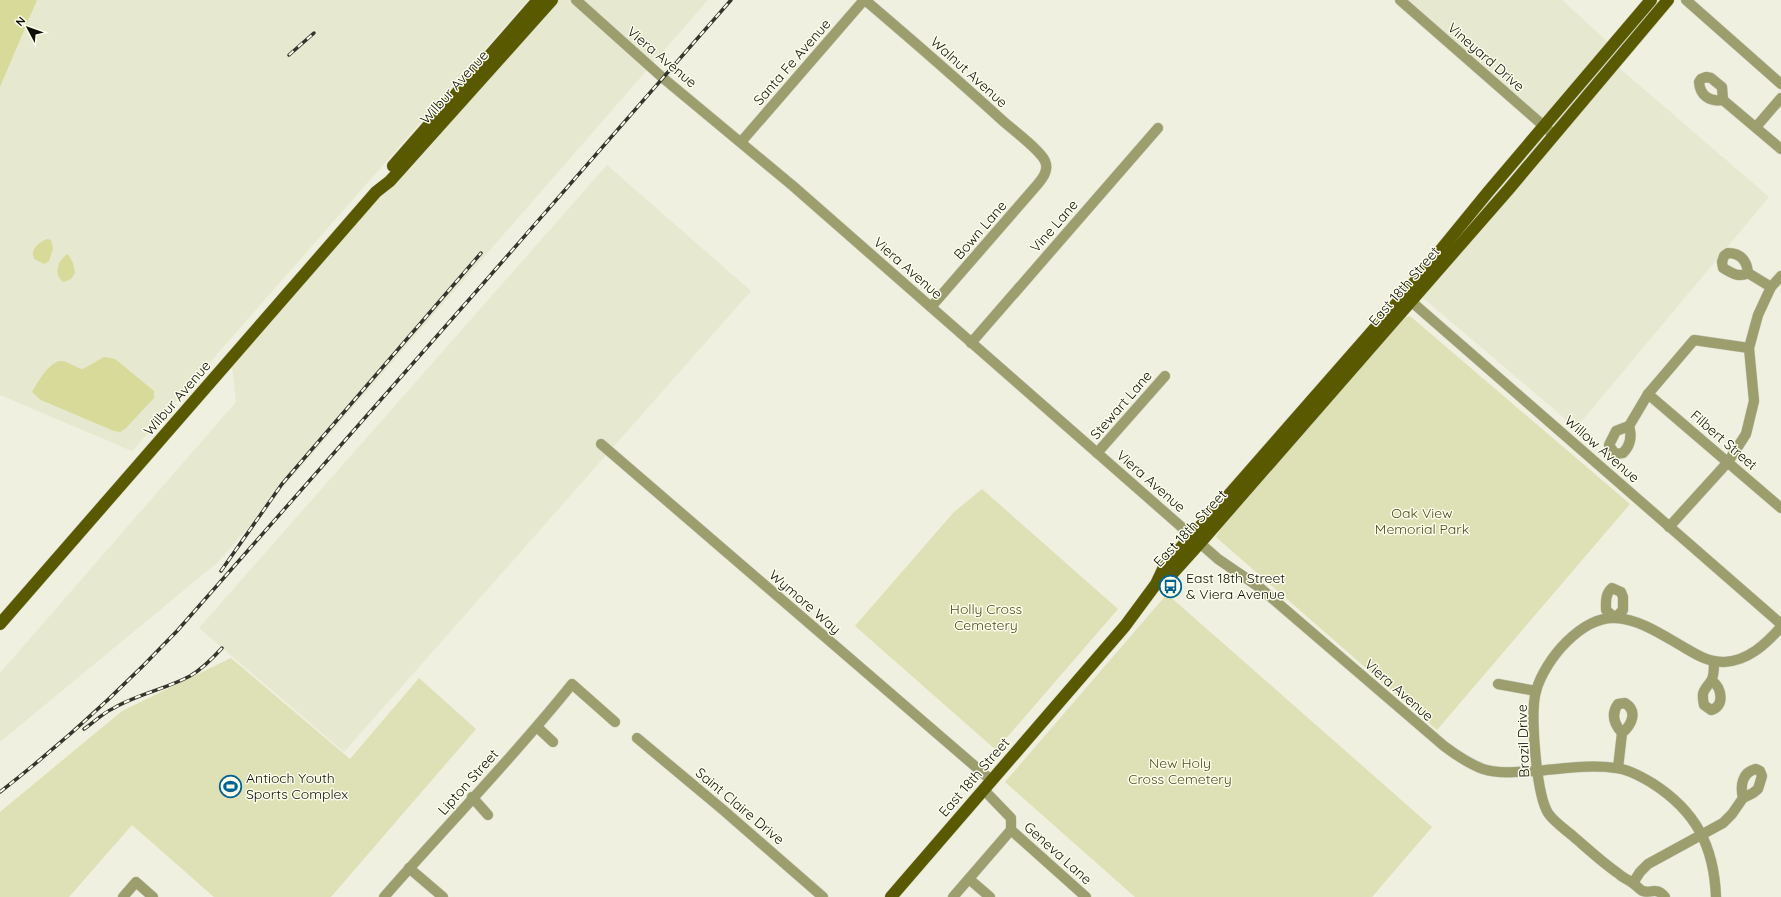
<svg xmlns="http://www.w3.org/2000/svg" width="1781" height="897" font-family="Quicksand,sans-serif">
	<rect width="100%" height="100%" fill="#eff0df"/>
	<g fill="#e6e8cf">
		<polygon points="37,0 528,0 132,451 0,395 0,87"/>
		<polygon points="552,0 708,0 218,562 0,742 0,673 236,402 232,366"/>
		<polygon points="1406,0 1562,0 1610,44 1545,121"/>
		<polygon points="1617,66 1769,197 1576,428 1422,297"/>
		<polygon points="607,165 751,291 344,752 199,628"/>
	</g>
	<g fill="#dee0b5">
		<polygon points="1410,316 1630,504 1437,730 1216,537 1219,531 1404,318"/>
		<polygon points="982,489 1118,609 996,750 855,626 953,513"/>
		<polygon points="1167,594 1432,827 1372,897 1135,897 1005,782"/>
		<polygon points="231,658 350,759 419,678 476,729 331,897 214,897 132,825 69,897 0,897 0,812 122,711"/>
	</g>
	<g fill="#d8da99">
		<polygon points="0,0 37,0 0,87"/>
		<path d="M 47,239 L 51,240 L 53,248 L 49,261 L 44,264 L 34,259 C 30,249 38,243 47,239 Z"/>
		<path d="M 68,254 L 73,263 L 75,273 L 71,279 L 64,282 C 52,276 58,259 68,254 Z"/>
		<path d="M 104,357 L 115,359 L 154,391 L 154,398 L 126,428 L 120,432 L 114,431 L 41,400 L 32,392 C 37,383 51,359 62,361 C 69,362 76,368 83,369 Z"/>
	</g>
	<g fill="none" stroke-linecap="round" stroke-linejoin="round">
		<defs>
			<g id="minor">
				<path d="M 576,0 L 663,78 L 793,186 L 1218,559 L 1259,587 L 1444,746 C 1456,755 1469,764 1483,769 C 1499,774 1518,772 1534,771 C 1561,769 1589,764 1616,768 C 1628,769 1642,777 1652,783 C 1696,811 1714,846 1716,897"/>
				<path d="M 865,0 C 912,40 958,80 1003,121 C 1013,130 1040,150 1045,161 C 1049,170 1043,178 1037,185 L 931,307"/>
				<polyline points="1400,0 1554,135"/>
				<polyline points="1686,0 1781,84"/>
				<path d="M 1706,77 L 1711,78 L 1722,87 L 1723,100 C 1710,102 1700,96 1699,82 L 1701,79 Z"/>
				<polyline points="1723,100 1781,149"/>
				<polyline points="1756,127 1781,98"/>
				<polyline points="741,142 864,0"/>
				<path d="M 1728,253 C 1741,253 1747,261 1748,273 C 1738,278 1732,273 1723,268 L 1722,262 L 1724,256 Z"/>
				<polyline points="1748,273 1771,287"/>
				<polyline points="1405,296 1781,624"/>
				<polyline points="971,343 1158,128"/>
				<polyline points="1648,394 1781,508"/>
				<path d="M 1629,426 C 1632,436 1631,445 1623,453 L 1615,454 L 1609,445 L 1616,431 L 1629,426 L 1648,394 L 1694,340 L 1749,348"/>
				<polyline points="601,444 991,780"/>
				<polyline points="1097,453 1165,376"/>
				<polyline points="1669,527 1728,462 1746,434 1754,401 1749,348 1758,315 1771,287 1781,276"/>
				<path d="M 1612,588 L 1621,592 L 1623,597 L 1623,610 L 1615,618 L 1606,610 C 1606,602 1605,594 1612,588 Z"/>
				<path d="M 1712,681 C 1722,687 1725,707 1711,710 L 1704,705 C 1701,691 1704,691 1711,681 C 1714,677 1714,667 1714,662"/>
				<polyline points="1498,684 1536,691"/>
				<polyline points="537,727 553,742"/>
				<polyline points="637,738 722,809 823,897"/>
				<path d="M 1618,768 L 1622,733 C 1632,725 1638,711 1625,703 L 1618,704 C 1610,715 1615,725 1622,733"/>
				<polyline points="472,797 488,815"/>
				<polyline points="1011,830 1086,897"/>
				<polyline points="409,868 443,897"/>
				<polyline points="969,879 990,897"/>
				<path d="M 1633,883 L 1640,872 L 1648,864 L 1723,823 L 1732,814 L 1743,798 L 1753,793 L 1758,789 L 1762,776 L 1760,771 L 1756,769 C 1742,772 1740,786 1743,798"/>
				<polyline points="123,897 136,882 153,897"/>
				<path d="M 384,897 C 446,826 513,758 572,684 L 615,722"/>
				<polyline points="953,897 1011,830 1011,818 983,789"/>
				<path d="M 1665,897 C 1656,886 1651,894 1643,891 C 1640,890 1637,886 1634,884 C 1629,880 1623,878 1619,874 C 1603,863 1589,850 1574,837 C 1566,830 1554,822 1548,813 C 1536,793 1530,713 1536,691 C 1545,659 1582,616 1616,618 C 1638,619 1661,634 1680,645 C 1694,653 1706,662 1724,662 C 1748,661 1766,644 1781,627"/>
			</g>
			<g id="major">
				<polyline points="393,166 538,0"/>
				<polyline points="1157,584 1173,573 1200,543 1508,190 1668,0"/>
				<polyline points="0,624 376,192 390,181 552,0"/>
				<polyline points="891,897 1125,626 1156,584 1165,565 1227,497 1404,295 1488,192 1651,0"/>
			</g>
		</defs>
		<use href="#minor" stroke="#cbccbd" stroke-width="11"/>
		<use href="#major" stroke="#cbccbd" stroke-width="13"/>
		<use href="#minor" stroke="#9c9e6e" stroke-width="10"/>
		<use href="#major" stroke="#595900" stroke-width="12"/>
		<defs>
			<g id="rail">
				<polyline points="289,55 314,33"/>
				<polyline points="221,571 282,484 481,253"/>
				<path d="M 84,729 C 94,722 103,713 114,708 C 138,694 166,689 190,676 C 202,669 213,658 222,648"/>
				<path d="M 0,792 C 63,743 122,689 177,631 L 474,294 L 731,0"/>
			</g>
		</defs>
		<use href="#rail" stroke="#34352d" stroke-width="3.5"/>
		<use href="#rail" stroke="#fdfeec" stroke-width="2" stroke-dasharray="6" stroke-linecap="butt"/>
	</g>
	<defs>
		<symbol id="bus-ring" viewBox="-11 -11 22 22"><circle r="9.5" fill="#fdfeec" stroke="#006392" stroke-width="1.5"/><path d="M-5-6H5V4H4V6H2V4H-2V6H-4V4H-5ZM-3.5-4V0h7V-4ZM-3.5 1.2v1.5H-2V1.2ZM2 1.2v1.5H3.5V1.2Z" fill="#006392"/></symbol>
		<symbol id="stadium-ring" viewBox="-11 -11 22 22"><circle r="9.5" fill="#fdfeec" stroke="#006392" stroke-width="1.5"/><path d="M0-5a6.5 5 0 1 0 0 10a6.5 5 0 1 0 0-10ZM-3.5-1.8h7v3.6h-7Z" fill="#006392"/></symbol>
	</defs>
	<g fill-rule="evenodd">
		<use href="#bus-ring" x="1158" y="574" width="25" height="25"/>
		<use href="#stadium-ring" x="218" y="774" width="25" height="25"/>
	</g>
	<g text-anchor="middle" dominant-baseline="central" stroke-width="3" stroke-linejoin="round" paint-order="stroke">
		<g font-size="14" fill="#0e0f09" stroke="#fdfeec">
			<text transform="translate(662 57) rotate(40)">Viera Avenue</text>
			<text transform="translate(1486 57) rotate(41)">Vineyard Drive</text>
			<text transform="translate(792 62) rotate(-49)">Santa Fe Avenue</text>
			<text transform="translate(969 72) rotate(42)">Walnut Avenue</text>
			<text transform="translate(454 87) rotate(-48)">Wilbur Avenue</text>
			<text transform="translate(1054 226) rotate(-49)">Vine Lane</text>
			<text transform="translate(980 230) rotate(-49)">Bown Lane</text>
			<text transform="translate(908 268) rotate(41)">Viera Avenue</text>
			<text transform="translate(1404 286) rotate(-49)">East 18th Street</text>
			<text transform="translate(177 398) rotate(-49)">Wilbur Avenue</text>
			<text transform="translate(1121 405) rotate(-49)">Stewart Lane</text>
			<text transform="translate(1724 440) rotate(41)">Filbert Street</text>
			<text transform="translate(1602 449) rotate(41)">Willow Avenue</text>
			<text transform="translate(1151 481) rotate(41)">Viera Avenue</text>
			<text transform="translate(1190 528) rotate(-47)">East 18th Street</text>
			<text transform="translate(805 602) rotate(41)">Wymore Way</text>
			<text transform="translate(1399 690) rotate(41)">Viera Avenue</text>
			<text transform="translate(1523 741) rotate(-92)">Brazil Drive</text>
			<text transform="translate(974 777) rotate(-49)">East 18th Street</text>
			<text transform="translate(468 782) rotate(-48)">Lipton Street</text>
			<text transform="translate(740 806) rotate(40)">Saint Claire Drive</text>
			<text transform="translate(1058 853) rotate(42)">Geneva Lane</text>
		</g>
		<g font-size="14" fill="#4c4d1c" stroke="#fdfeec">
			<text x="1422" y="513">Oak View<tspan x="1422" dy="16">Memorial Park</tspan></text>
			<text x="986" y="609">Holly Cross<tspan x="986" dy="16">Cemetery</tspan></text>
			<text x="1180" y="763">New Holy<tspan x="1180" dy="16">Cross Cemetery</tspan></text>
		</g>
		<g font-size="14" fill="#0e0f09" stroke="#fdfeec" text-anchor="start">
			<text x="1186" y="578">East 18th Street<tspan x="1186" dy="16">&amp; Viera Avenue</tspan></text>
			<text x="246" y="778">Antioch Youth<tspan x="246" dy="16">Sports Complex</tspan></text>
		</g>
	</g>
	<g transform="translate(28 28) rotate(311)" stroke="#fdfeec" stroke-width="3" paint-order="stroke">
	<path d="M0-3L7 15L0 10L-7 15Z" fill="#0e0f09"/>
	<text y="-6" font-size="11" font-weight="bold" text-anchor="middle" fill="#0e0f09">N</text>
	</g>
</svg>
